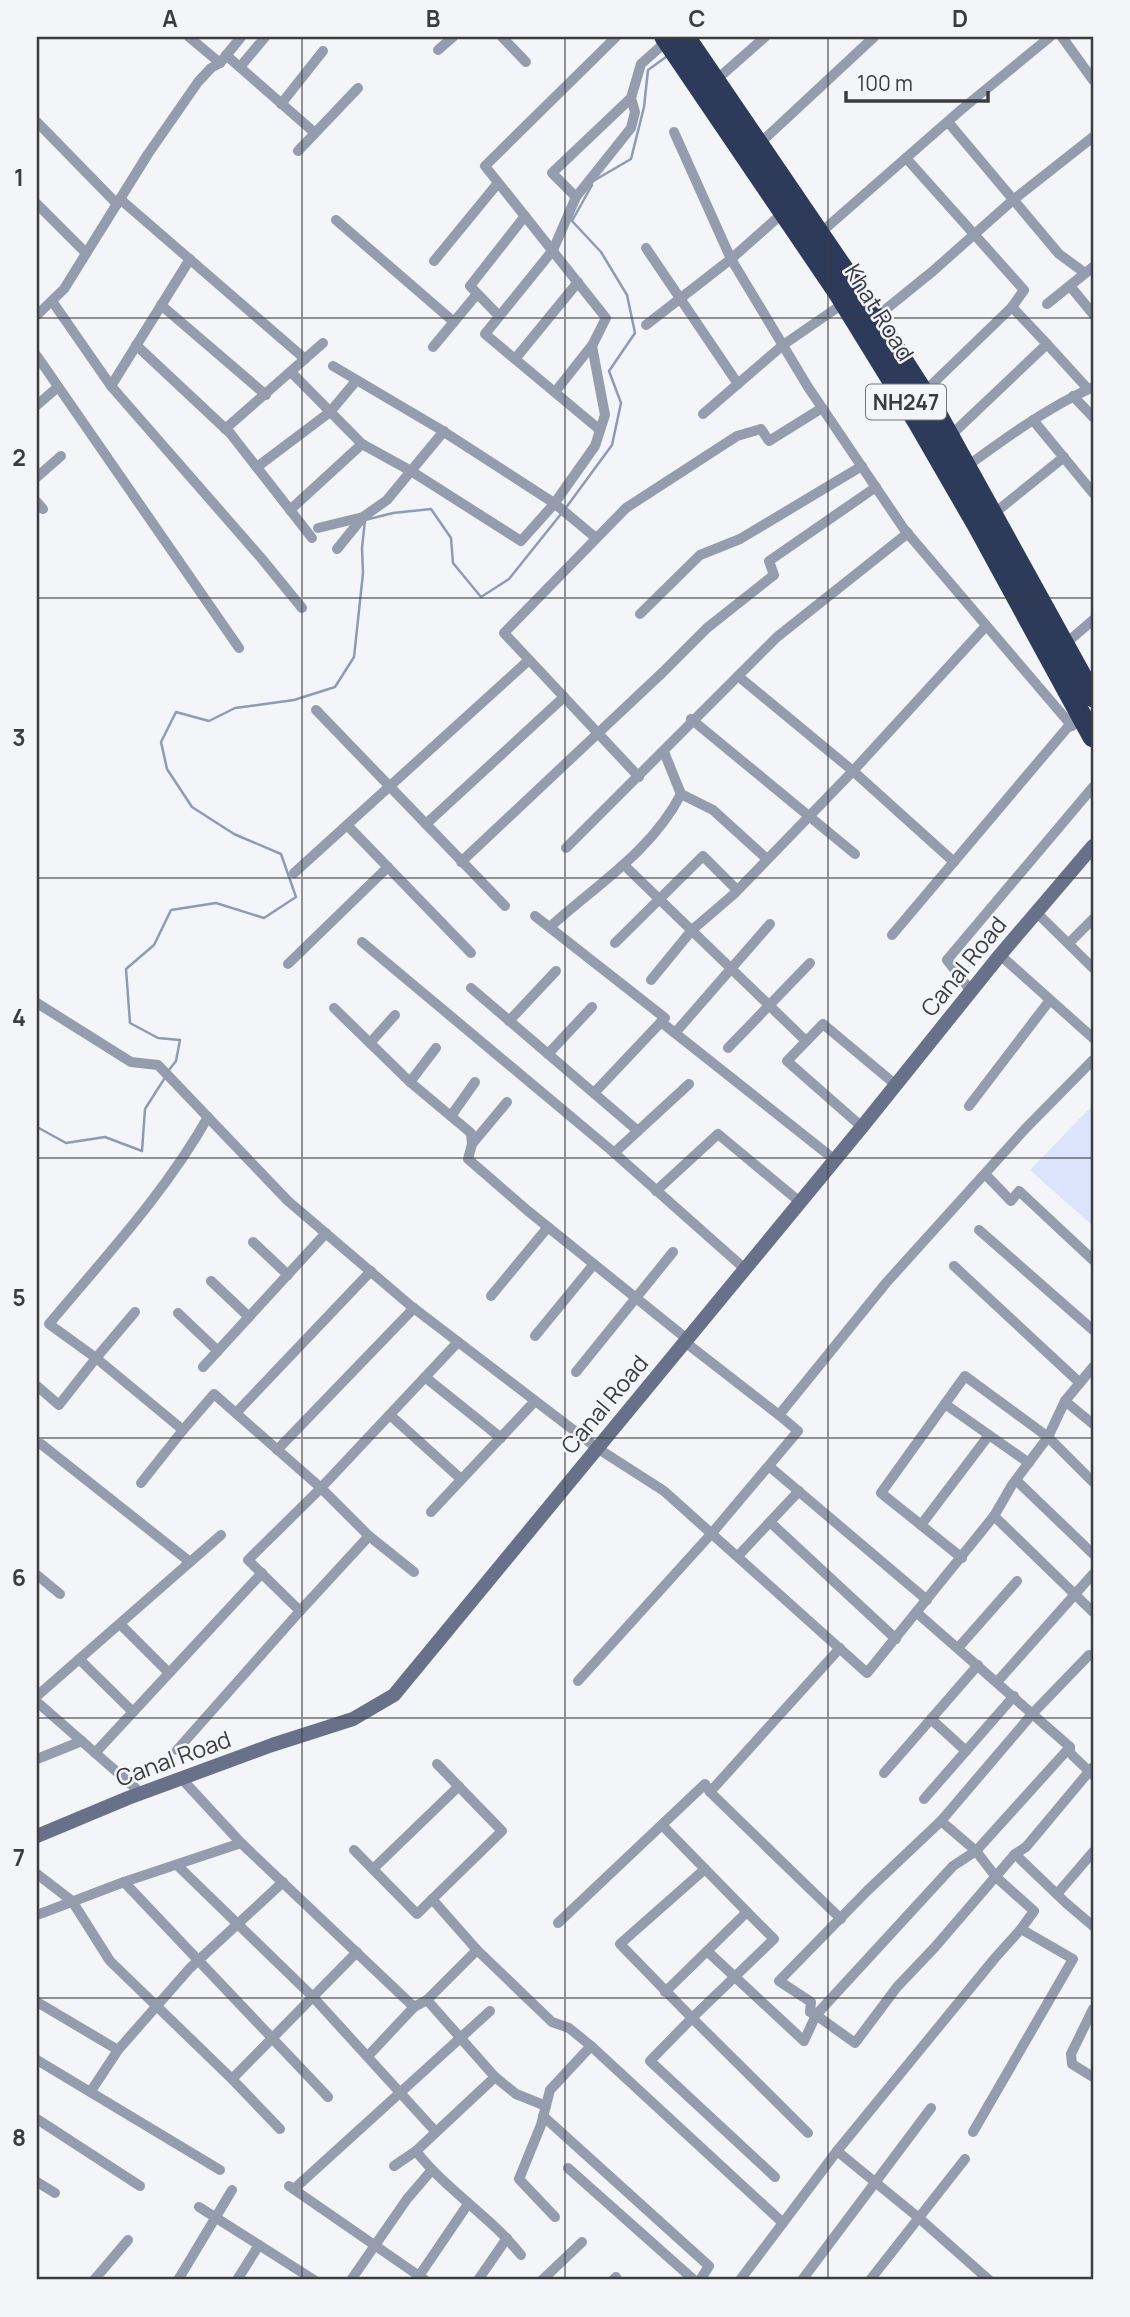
<svg xmlns="http://www.w3.org/2000/svg" width="1130" height="2317" font-family="Manrope,sans-serif">
	<rect width="100%" height="100%" fill="#f4f5f9"/>
	<polygon fill="#dbe4fb" points="1093,1105 1093,1226 1030,1170"/>
	<g fill="none" stroke-linecap="round" stroke-linejoin="round">
		<g stroke="#8f9ab6" stroke-width="2.5">
			<polyline points="595,180 631,159 644,107 648,70 666,57"/>
			<polyline points="565,509 612,445 621,403 609,371 635,333 627,295 601,252 572,221 592,185"/>
			<polyline points="169,1070 176,1061 180,1040 158,1038 130,1023 126,969 154,945 171,910 216,903 264,918 296,897 281,854 234,834 192,807 167,769 161,742 176,712 209,721 235,708 294,700 335,687 354,657 363,573 362,548 365,520 393,513 431,509 451,538 453,563 481,597 509,579 561,514"/>
			<polyline points="37,1127 66,1143 105,1137 142,1151 145,1109 166,1076"/>
		</g>
		<g stroke="#959cad" stroke-width="10">
			<polyline points="189,37 220,63"/>
			<polyline points="502,37 526,62"/>
			<polyline points="1062,37 1093,80"/>
			<polyline points="438,50 453,37"/>
			<polyline points="226,55 315,133"/>
			<polyline points="240,67 265,37"/>
			<polyline points="715,81 765,37"/>
			<polyline points="281,104 323,51"/>
			<polyline points="37,122 117,204"/>
			<polyline points="948,122 1059,254 1085,273"/>
			<polyline points="674,132 731,259 808,387 904,529 1072,726"/>
			<polyline points="758,145 874,37"/>
			<polyline points="298,151 358,88"/>
			<polyline points="906,158 1024,290 1012,307"/>
			<polyline points="576,197 552,173 631,98 641,64 668,40"/>
			<polyline points="120,199 305,359"/>
			<polyline points="37,204 86,253"/>
			<polyline points="336,220 454,322"/>
			<polyline points="819,234 962,109 1050,37"/>
			<polyline points="646,248 738,384"/>
			<polyline points="434,261 498,183"/>
			<polyline points="1070,286 1093,314"/>
			<polyline points="52,301 111,386 262,559 302,608"/>
			<polyline points="1047,304 1093,267"/>
			<polyline points="161,305 266,395"/>
			<polyline points="37,315 64,289 148,154 198,82 211,68 220,63 241,37"/>
			<polyline points="499,316 470,286 525,216"/>
			<polyline points="875,318 933,271 1013,200 1093,137"/>
			<polyline points="646,325 731,259 784,212"/>
			<polyline points="1047,344 1088,389"/>
			<polyline points="136,345 230,433 312,538"/>
			<polyline points="433,347 477,294"/>
			<polyline points="37,356 239,648"/>
			<polyline points="515,359 578,282"/>
			<polyline points="333,366 438,428 554,503 596,538"/>
			<polyline points="291,372 362,444 411,471 521,541 554,504 595,446 605,415 592,346 606,318 485,166 616,37"/>
			<polyline points="111,386 190,259"/>
			<polyline points="555,392 593,344"/>
			<polyline points="923,393 1012,307 1047,344 949,437"/>
			<polyline points="1073,396 1093,417"/>
			<polyline points="37,405 58,387"/>
			<polyline points="703,414 783,345 844,303"/>
			<polyline points="1033,420 1093,493"/>
			<polyline points="225,429 323,343"/>
			<polyline points="600,430 485,334 553,250 576,197 631,128 635,112 631,98"/>
			<polyline points="257,467 330,412 356,381"/>
			<path d="M 966,467 C 1007,437 1047,408 1093,387"/>
			<polyline points="37,477 61,456"/>
			<polyline points="37,502 43,509"/>
			<polyline points="290,510 362,444"/>
			<polyline points="992,515 1064,457"/>
			<polyline points="318,528 363,517"/>
			<polyline points="337,549 363,517 387,500 444,431"/>
			<polyline points="640,614 700,555 740,539 862,466"/>
			<polyline points="1064,645 1093,620"/>
			<polyline points="738,676 853,771 954,862"/>
			<polyline points="316,710 505,906"/>
			<polyline points="691,719 855,854"/>
			<polyline points="664,752 681,794 713,810 767,859"/>
			<polyline points="639,777 504,633 626,508 737,436 761,429 769,441 822,408"/>
			<polyline points="426,824 564,697"/>
			<polyline points="347,825 471,953"/>
			<polyline points="566,848 777,637 908,533"/>
			<polyline points="461,862 662,673 707,628 774,575 769,561 876,487"/>
			<polyline points="624,865 806,1041"/>
			<polyline points="294,873 529,660"/>
			<polyline points="1036,912 1093,968"/>
			<polyline points="535,916 665,1018 661,1022 835,1160"/>
			<path d="M 550,927 C 595,886 652,851 681,794"/>
			<polyline points="892,935 1067,728 1077,723"/>
			<polyline points="362,942 612,1151 745,1269"/>
			<polyline points="1070,942 1093,919"/>
			<polyline points="615,943 703,856 737,890"/>
			<polyline points="1000,955 1093,1038"/>
			<polyline points="288,964 388,867"/>
			<polyline points="651,980 692,930 734,894 853,771 986,626"/>
			<polyline points="471,988 638,1131"/>
			<polyline points="971,991 947,960 1093,787"/>
			<polyline points="37,1003 131,1062 158,1065 288,1201 411,1306 597,1448 664,1491 867,1673 994,1516 1012,1485 1048,1437 1065,1401 1093,1367"/>
			<polyline points="334,1008 410,1082 471,1133 472,1144 468,1159 528,1211 687,1339"/>
			<polyline points="509,1021 556,971"/>
			<polyline points="675,1033 770,924"/>
			<polyline points="370,1043 395,1015"/>
			<polyline points="728,1048 810,963"/>
			<polyline points="548,1054 592,1007"/>
			<polyline points="410,1082 436,1048"/>
			<polyline points="594,1093 661,1022"/>
			<polyline points="969,1106 1050,1000"/>
			<polyline points="451,1116 475,1082"/>
			<polyline points="862,1127 787,1061 823,1024 896,1085"/>
			<polyline points="472,1144 507,1102"/>
			<polyline points="614,1153 689,1084"/>
			<polyline points="985,1174 1011,1201 1019,1191 1093,1260"/>
			<polyline points="656,1191 718,1134 800,1202"/>
			<polyline points="979,1230 1093,1330"/>
			<polyline points="253,1242 288,1275"/>
			<polyline points="954,1266 1080,1383"/>
			<polyline points="211,1281 249,1317"/>
			<polyline points="491,1296 548,1227"/>
			<polyline points="135,1312 96,1358 183,1430 214,1394 321,1488 369,1536 414,1572"/>
			<polyline points="178,1313 218,1351"/>
			<polyline points="535,1336 594,1264"/>
			<polyline points="685,1342 779,1415 886,1283 1026,1128 1093,1060"/>
			<polyline points="203,1367 326,1233"/>
			<polyline points="576,1372 673,1252"/>
			<polyline points="425,1377 501,1438"/>
			<path d="M 37,1386 L 59,1405 L 96,1358 L 49,1324 C 105,1257 165,1193 208,1117"/>
			<polyline points="1065,1401 1093,1424"/>
			<polyline points="945,1404 989,1435"/>
			<polyline points="236,1413 371,1271"/>
			<polyline points="390,1415 461,1479"/>
			<polyline points="41,1444 190,1562"/>
			<polyline points="277,1450 414,1308"/>
			<polyline points="770,1467 927,1600"/>
			<polyline points="1016,1480 1093,1554"/>
			<polyline points="141,1483 183,1430"/>
			<polyline points="431,1512 535,1401"/>
			<polyline points="994,1516 1093,1612"/>
			<polyline points="770,1522 896,1639"/>
			<polyline points="921,1525 881,1493 965,1376 1048,1437 1093,1482"/>
			<polyline points="369,1536 300,1611 248,1560 318,1491 458,1342"/>
			<polyline points="738,1556 799,1491"/>
			<polyline points="962,1558 921,1525 989,1435 1029,1463"/>
			<polyline points="37,1575 60,1594"/>
			<polyline points="916,1612 1070,1747 1070,1753 1093,1775"/>
			<polyline points="120,1624 169,1673"/>
			<polyline points="840,1648 710,1792 841,1919"/>
			<polyline points="958,1648 1017,1581"/>
			<polyline points="79,1659 133,1712"/>
			<polyline points="578,1681 712,1533 798,1431 779,1415"/>
			<polyline points="997,1682 1093,1574"/>
			<polyline points="37,1696 221,1535"/>
			<polyline points="37,1702 141,1793"/>
			<polyline points="931,1719 966,1751"/>
			<polyline points="177,1750 300,1611"/>
			<polyline points="95,1753 262,1573"/>
			<polyline points="37,1759 82,1741"/>
			<polyline points="1092,1768 1026,1847 1015,1854 1066,1903 1093,1926"/>
			<polyline points="884,1773 978,1665"/>
			<polyline points="181,1778 241,1843 414,2007"/>
			<polyline points="924,1799 1014,1696"/>
			<polyline points="662,1825 747,1912 665,1992"/>
			<polyline points="354,1850 417,1914 502,1831 437,1764"/>
			<polyline points="1015,1854 935,1947 897,1987 855,2043 816,2015 953,1866 976,1851 1070,1747"/>
			<polyline points="177,1865 313,1997 435,2131"/>
			<polyline points="373,1869 459,1786"/>
			<polyline points="705,1869 620,1944 692,2018 650,2061 775,2177"/>
			<polyline points="37,1874 72,1901 110,1961 232,2079 280,2129"/>
			<polyline points="124,1882 328,2097"/>
			<polyline points="1057,1894 1093,1852"/>
			<polyline points="432,1899 477,1950 552,2022 569,2028 591,2046 783,2223"/>
			<polyline points="747,1912 774,1939 692,2018 808,2133"/>
			<polyline points="37,1915 124,1882 241,1843"/>
			<polyline points="558,1923 705,1784 710,1792"/>
			<polyline points="707,1951 804,2041 816,2015 810,2012 811,2002 779,1981 867,1891 941,1821"/>
			<polyline points="427,2000 495,2077 516,2094 546,2106"/>
			<polyline points="37,2002 118,2050"/>
			<polyline points="1093,2009 1071,2054 1072,2064 1093,2077"/>
			<polyline points="368,2056 414,2007 427,2000 477,1950"/>
			<polyline points="37,2060 220,2170"/>
			<polyline points="232,2079 357,1952"/>
			<polyline points="91,2091 118,2050 190,1968 283,1882"/>
			<polyline points="543,2116 709,2266 700,2280"/>
			<polyline points="37,2119 140,2186"/>
			<polyline points="973,2132 1073,1959 1021,1929"/>
			<path d="M 416,2151 C 446,2190 490,2216 521,2255"/>
			<polyline points="837,2151 919,2218 989,2280"/>
			<polyline points="394,2166 416,2151 495,2077"/>
			<polyline points="568,2168 694,2280"/>
			<polyline points="37,2182 55,2193"/>
			<polyline points="289,2186 425,2280"/>
			<polyline points="294,2189 490,2011"/>
			<polyline points="199,2207 314,2280"/>
			<polyline points="555,2217 519,2179 541,2125 550,2090 591,2046"/>
			<polyline points="419,2276 468,2204"/>
			<polyline points="94,2280 128,2240"/>
			<polyline points="178,2280 232,2190"/>
			<polyline points="237,2280 259,2245"/>
			<polyline points="351,2280 407,2199 431,2171"/>
			<polyline points="478,2280 507,2238"/>
			<polyline points="542,2280 582,2242"/>
			<polyline points="613,2280 616,2277"/>
			<polyline points="740,2280 837,2151 995,1958 1021,1929 1034,1911 996,1877 976,1851 941,1821 1033,1713 1089,1655"/>
			<polyline points="802,2280 931,2108"/>
			<polyline points="870,2280 965,2159"/>
		</g>
		<polyline stroke="#687189" stroke-width="14" points="37,1836 128,1798 272,1745 353,1719 394,1695 862,1127 1000,955 1093,846"/>
		<g stroke="#2e3a5a" stroke-width="21">
			<polyline points="665,37 838,292 918,422 978,526 1093,737"/>
			<polyline points="685,37 852,282 935,411 1093,697"/>
		</g>
	</g>
	<path fill="none" stroke="#3c3c3e" stroke-width="2" stroke-opacity="0.55" d="M 302,37 L 302,2280M 565,37 L 565,2280M 828,37 L 828,2280M 37,318 L 1093,318M 37,598 L 1093,598M 37,878 L 1093,878M 37,1158 L 1093,1158M 37,1438 L 1093,1438M 37,1718 L 1093,1718M 37,1998 L 1093,1998"/>
	<g text-anchor="middle" dominant-baseline="central" stroke-width="5" stroke-linejoin="round" paint-order="stroke">
		<rect fill="#f4f5f9" stroke="#737476" stroke-width="2" x="866" y="384.5" width="80" height="35" rx="5"/>
		<g font-size="21" font-weight="bold" fill="#3c3c3e">
			<text x="906" y="402">NH247</text>
		</g>
		<g font-size="23" fill="#3c3c3e" stroke="#f4f5f9">
			<text transform="translate(880 312) rotate(58)">Khat Road</text>
			<text transform="translate(963 966) rotate(-51)">Canal Road</text>
			<text transform="translate(604 1404) rotate(-50)">Canal Road</text>
			<text transform="translate(173 1758) rotate(-20)">Canal Road</text>
		</g>
	</g>
	<rect width="1130" height="2317" fill="none" stroke="#f4f5f9" stroke-width="77"/>
	<path d="M846 91v10h142v-10" fill="none" stroke="#3c3c3e" stroke-width="3.5"/>
	<text x="857" y="91" font-size="21" fill="#3c3c3e" stroke="#f4f5f9" stroke-width="5" paint-order="stroke">100 m</text>
	<rect x="38" y="38" width="1054" height="2240" fill="none" stroke="#3c3c3e" stroke-width="2.5"/>
	<g font-size="23" text-anchor="middle" font-weight="bold" fill="#3c3c3e">
		<text x="170" y="27">A</text>
		<text x="433" y="27">B</text>
		<text x="697" y="27">C</text>
		<text x="960" y="27">D</text>
		<text x="19" y="186">1</text>
		<text x="19" y="466">2</text>
		<text x="19" y="746">3</text>
		<text x="19" y="1026">4</text>
		<text x="19" y="1306">5</text>
		<text x="19" y="1586">6</text>
		<text x="19" y="1866">7</text>
		<text x="19" y="2146">8</text>
	</g>
</svg>
